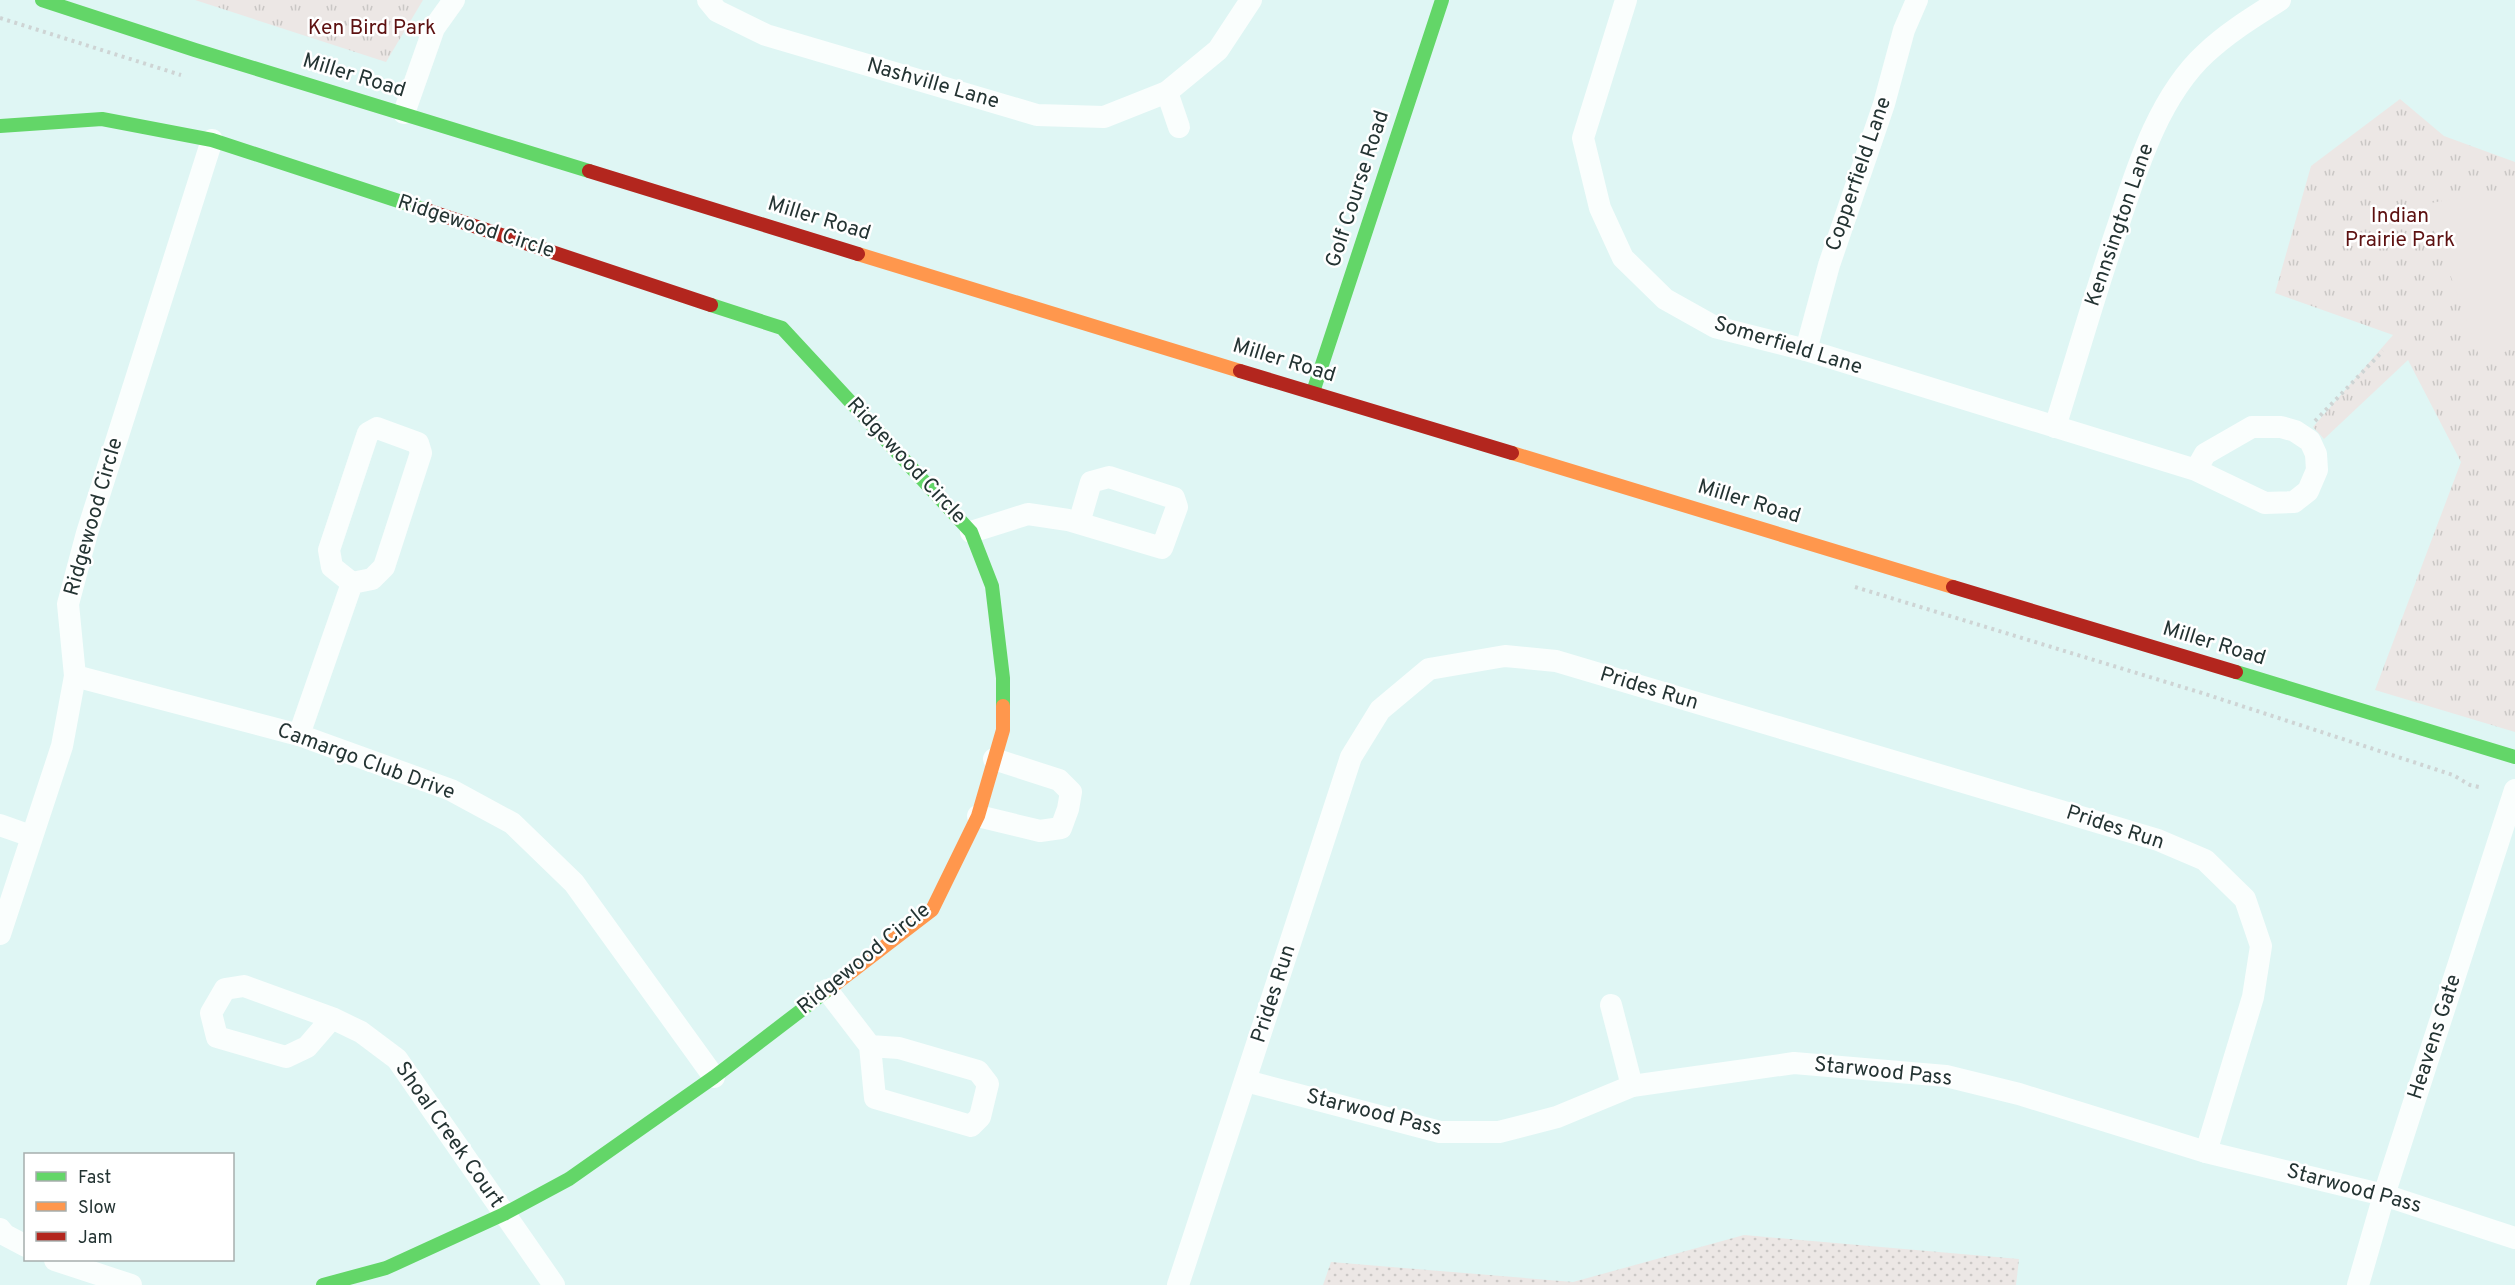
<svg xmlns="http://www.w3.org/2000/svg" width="2515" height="1285" font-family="Overpass,sans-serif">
	<defs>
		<pattern id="grass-dots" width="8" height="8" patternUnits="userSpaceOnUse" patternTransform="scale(1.5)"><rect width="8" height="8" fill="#ece7e5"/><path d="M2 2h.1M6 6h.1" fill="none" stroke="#cac7c5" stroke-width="1.8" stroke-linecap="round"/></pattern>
		<pattern id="park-tufts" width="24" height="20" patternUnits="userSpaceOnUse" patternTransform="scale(1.5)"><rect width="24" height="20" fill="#ece7e5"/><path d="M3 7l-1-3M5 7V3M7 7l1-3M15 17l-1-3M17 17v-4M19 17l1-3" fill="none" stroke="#cac7c5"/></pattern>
	</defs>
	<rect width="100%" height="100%" fill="#dff6f4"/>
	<polygon fill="url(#grass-dots)" points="1744,1235 2019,1259 2016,1285 1323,1285 1331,1262 1573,1282"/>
	<g fill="url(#park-tufts)">
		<polygon points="195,0 423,0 386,62"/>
		<polygon points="2400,99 2444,136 2515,162 2515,732 2375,690 2461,462 2408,360 2324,439 2313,427 2393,335 2275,293 2311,166"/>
	</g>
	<polygon fill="#ece7e5" points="2510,194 2515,195 2515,348 2481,361 2425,204 2471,196"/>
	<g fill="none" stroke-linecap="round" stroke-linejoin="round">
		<g stroke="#ced4d4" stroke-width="4" stroke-dasharray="3 4.5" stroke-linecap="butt">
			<polyline points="0,18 181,75"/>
			<polyline points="2315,421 2383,351"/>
			<polyline points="1855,587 2202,693 2453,775 2470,785 2479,787"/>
		</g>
		<g stroke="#fafefd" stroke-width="22">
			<polyline points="708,0 717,11 766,35 1037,115 1104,117 1167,92 1218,50 1251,0"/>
			<polyline points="1626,0 1583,138 1600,208 1623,258 1665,299 1715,327 1806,350 2196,470 2265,503 2294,502 2308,491 2317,470 2316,454 2310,441 2295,431 2281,427 2252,427 2205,454 2196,470"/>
			<polyline points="1167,92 1179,127"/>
			<polyline points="404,113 434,28 454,0"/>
			<polyline points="1806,350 1829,265 1884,104 1904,30 1917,0"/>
			<path d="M 2055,427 C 2076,360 2095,293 2118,226 C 2137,168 2159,96 2206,53 C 2228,32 2255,16 2280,0"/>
			<polyline points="971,532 1028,514 1068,520 1162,548 1177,507 1174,498 1109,477 1091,482 1079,523"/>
			<polyline points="75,676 299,735 451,790 512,823 574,883 714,1077"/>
			<polyline points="299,735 352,583 332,567 329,550 368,433 377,428 418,443 421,453 384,567 372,579 352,583"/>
			<polyline points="978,816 1040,831 1061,828 1068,809 1071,792 1059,780 994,759"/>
			<polyline points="0,825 31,836"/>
			<polyline points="0,934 62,746 75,676 68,604 87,533 212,140"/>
			<polyline points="827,990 870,1046 875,1098 971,1126 980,1117 988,1084 978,1071 899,1048 870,1046"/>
			<polyline points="1611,1005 1632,1086"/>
			<polyline points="332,1018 307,1047 286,1057 217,1037 211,1013 225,989 244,986 332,1018 361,1032 397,1059 554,1285"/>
			<polyline points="1246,1081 1440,1132 1499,1132 1557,1117 1632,1086 1794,1063 1946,1076 2019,1094 2206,1152 2384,1195 2515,1238"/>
			<polyline points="0,1229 5,1235 26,1246"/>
			<polyline points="55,1260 131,1285"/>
			<polyline points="1178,1285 1351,757 1380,710 1429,669 1505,656 1556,661 2158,840 2205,860 2245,899 2261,946 2253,997 2206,1152"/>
			<polyline points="2358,1285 2384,1195 2515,790"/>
		</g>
		<g stroke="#63d668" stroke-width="14">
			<polyline points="42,0 195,50 589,171"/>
			<polyline points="0,126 102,119 212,140 426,210"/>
			<polyline points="711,305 782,328 971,532 992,586 1003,678 1003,706"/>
			<polyline points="1313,392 1442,0"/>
			<polyline points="2236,672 2515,757"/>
			<polyline points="323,1285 386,1268 504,1214 569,1179 714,1077 829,989"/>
		</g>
		<g stroke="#ff974d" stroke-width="14">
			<polyline points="858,254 1240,371"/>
			<polyline points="1512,453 1953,587"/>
			<polyline points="829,989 932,910 978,816 1003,730 1003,706"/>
		</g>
		<g stroke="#b3261e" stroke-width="14">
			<polyline points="589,171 858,254"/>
			<polyline points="426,210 711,305"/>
			<polyline points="1240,371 1512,453"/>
			<polyline points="1953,587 2236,672"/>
		</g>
	</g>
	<g text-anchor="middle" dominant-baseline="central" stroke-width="5" stroke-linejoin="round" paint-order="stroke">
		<g font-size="21" fill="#5d1111" stroke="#fff">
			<text x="372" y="28">Ken Bird Park</text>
			<text x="2400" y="216">Indian<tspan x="2400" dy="24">Prairie Park</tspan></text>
		</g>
		<g font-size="21" fill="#243433" stroke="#fff">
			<text transform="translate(354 76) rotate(17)">Miller Road</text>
			<text transform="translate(933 84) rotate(16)">Nashville Lane</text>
			<text transform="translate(1859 174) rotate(-71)">Copperfield Lane</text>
			<text transform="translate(1358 189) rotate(-72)">Golf Course Road</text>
			<text transform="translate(819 219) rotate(17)">Miller Road</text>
			<text transform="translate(2120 225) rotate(-71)">Kennsington Lane</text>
			<text transform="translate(476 227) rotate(18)">Ridgewood Circle</text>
			<text transform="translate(1788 346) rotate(17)">Somerfield Lane</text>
			<text transform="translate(1284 361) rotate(17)">Miller Road</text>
			<text transform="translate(906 461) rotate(47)">Ridgewood Circle</text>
			<text transform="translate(1749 502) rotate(17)">Miller Road</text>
			<text transform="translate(94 517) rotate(-74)">Ridgewood Circle</text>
			<text transform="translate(2214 644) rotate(17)">Miller Road</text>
			<text transform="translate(1649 689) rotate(17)">Prides Run</text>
			<text transform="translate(366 762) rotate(20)">Camargo Club Drive</text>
			<text transform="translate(2115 828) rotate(18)">Prides Run</text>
			<text transform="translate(864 959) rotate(-39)">Ridgewood Circle</text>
			<text transform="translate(1274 994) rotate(-72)">Prides Run</text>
			<text transform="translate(2435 1037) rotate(-72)">Heavens Gate</text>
			<text transform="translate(1883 1072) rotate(6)">Starwood Pass</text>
			<text transform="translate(1374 1113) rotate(14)">Starwood Pass</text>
			<text transform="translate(449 1135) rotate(55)">Shoal Creek Court</text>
			<text transform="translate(2354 1189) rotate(15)">Starwood Pass</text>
		</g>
	</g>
	<rect x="24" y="1153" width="210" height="108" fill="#ffffff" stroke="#a7aead" stroke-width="1.5"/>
	<rect x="36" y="1172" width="30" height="9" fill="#63d668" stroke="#a7aead" stroke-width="1.5"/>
	<text x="78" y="1183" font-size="18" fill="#243433">Fast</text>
	<rect x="36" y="1202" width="30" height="9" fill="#ff974d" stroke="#a7aead" stroke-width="1.5"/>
	<text x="78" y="1213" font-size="18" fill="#243433">Slow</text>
	<rect x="36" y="1232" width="30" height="9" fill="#b3261e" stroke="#a7aead" stroke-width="1.5"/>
	<text x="78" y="1243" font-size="18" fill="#243433">Jam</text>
</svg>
